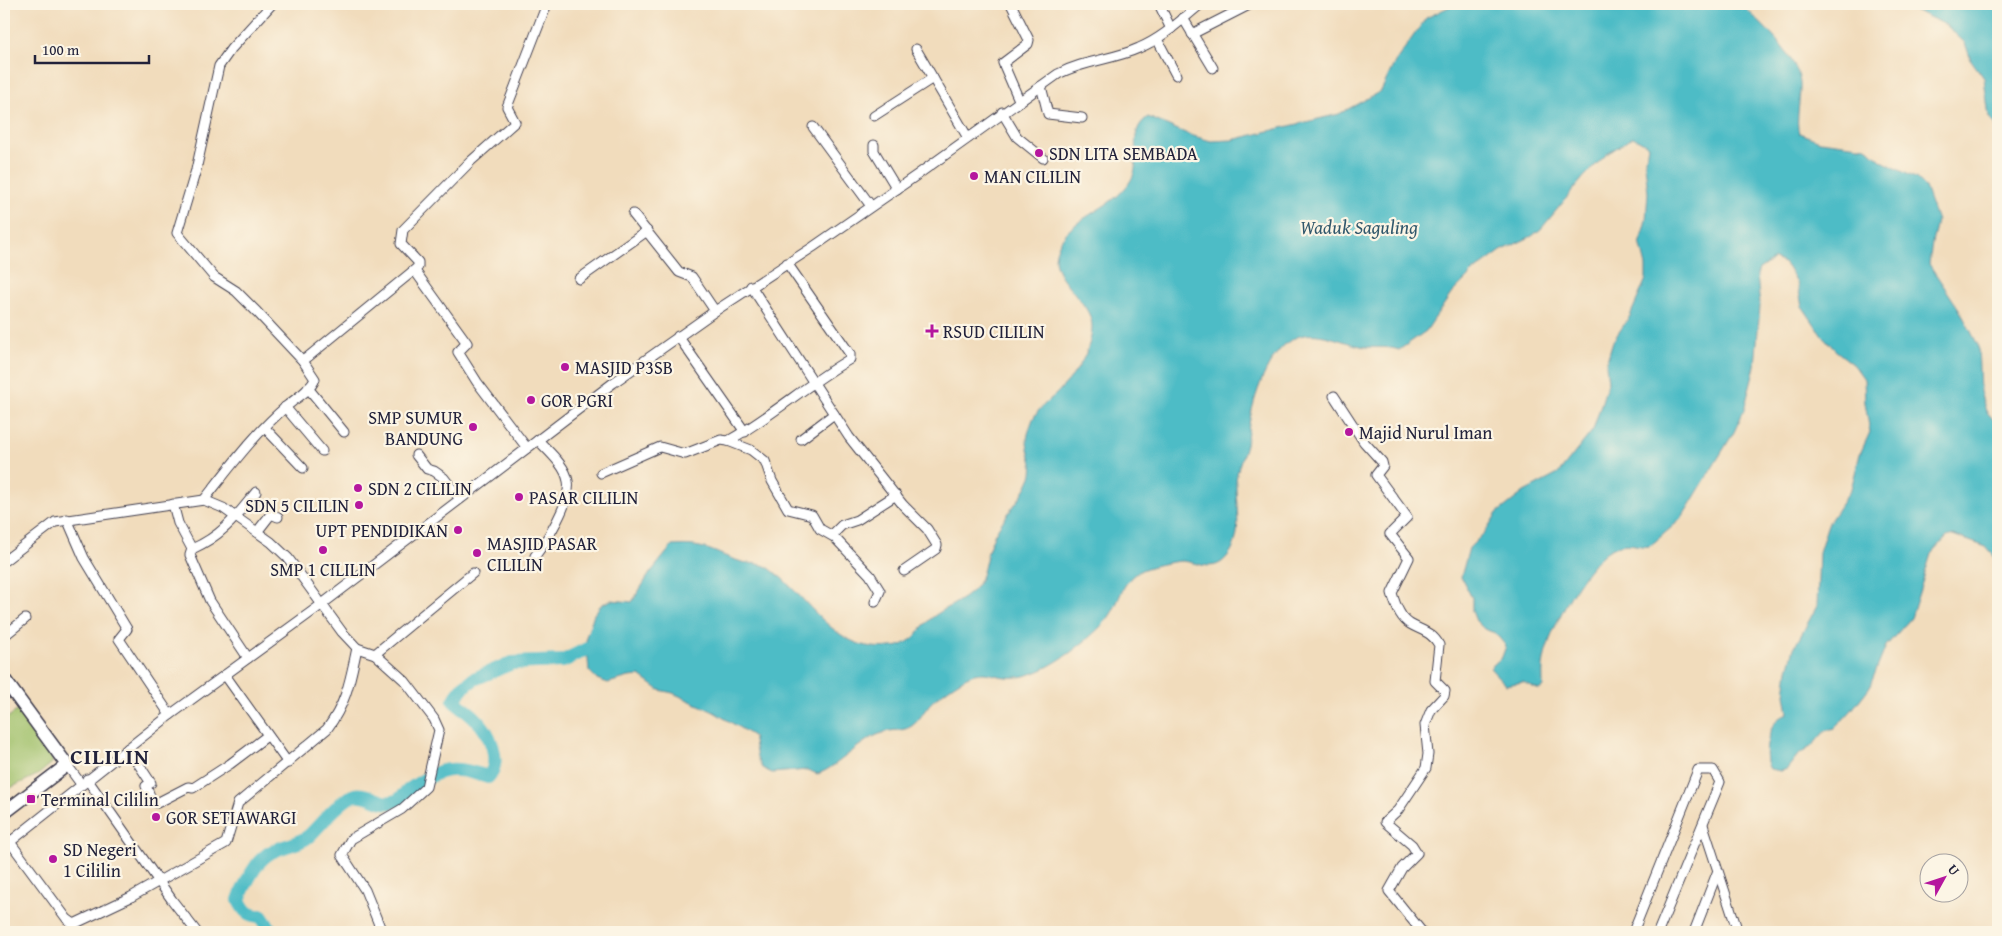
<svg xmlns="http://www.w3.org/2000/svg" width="2002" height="936" font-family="'Gentium Book Plus',serif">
	<rect width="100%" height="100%" fill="#fcf5e5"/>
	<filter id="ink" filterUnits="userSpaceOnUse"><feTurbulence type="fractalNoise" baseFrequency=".02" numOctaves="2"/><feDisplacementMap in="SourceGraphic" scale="10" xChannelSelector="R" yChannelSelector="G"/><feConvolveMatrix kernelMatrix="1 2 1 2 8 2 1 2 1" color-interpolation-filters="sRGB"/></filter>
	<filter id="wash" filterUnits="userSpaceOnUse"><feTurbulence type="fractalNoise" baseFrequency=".0096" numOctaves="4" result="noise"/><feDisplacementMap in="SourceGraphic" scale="20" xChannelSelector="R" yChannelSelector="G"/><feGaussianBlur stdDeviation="1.12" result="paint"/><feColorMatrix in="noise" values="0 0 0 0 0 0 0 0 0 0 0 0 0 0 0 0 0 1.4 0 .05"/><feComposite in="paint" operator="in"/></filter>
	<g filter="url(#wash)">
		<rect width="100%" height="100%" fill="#f1dcbc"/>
		<polygon fill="#9fc069" stroke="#607152" points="18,710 52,755 53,762 39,774 4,791 4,720"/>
		<g fill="#4ebcc6" stroke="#386f80">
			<path d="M 1455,4 L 1741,4 C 1760,23 1797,55 1800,83 C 1801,97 1795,122 1799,133 L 1820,141 L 1866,147 L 1882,161 L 1917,179 L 1925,187 L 1937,221 L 1932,243 L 1929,264 L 1959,309 L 1978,345 L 1980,392 L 1986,411 L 1998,425 L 1998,561 L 1986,547 L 1953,535 L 1947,537 L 1931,554 L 1911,618 L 1886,646 L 1869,688 L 1851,711 L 1835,728 L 1825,731 L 1812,746 L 1797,756 L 1787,769 L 1781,771 L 1770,769 C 1763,759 1767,737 1773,726 C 1775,721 1783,716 1788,713 L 1785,694 L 1788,670 L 1794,648 L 1817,606 L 1819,552 L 1828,524 L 1851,489 L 1860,454 L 1870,432 L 1865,403 L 1864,379 L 1854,365 L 1835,350 L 1822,335 L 1802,306 L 1797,283 L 1788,268 L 1784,263 L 1774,259 L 1759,269 L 1757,275 L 1760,306 L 1755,366 L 1744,410 L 1734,432 L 1681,519 L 1650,546 C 1639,548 1631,541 1617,546 C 1587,556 1549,630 1544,660 C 1542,668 1543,678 1543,687 L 1539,690 L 1523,682 L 1506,685 L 1490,668 L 1502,657 L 1506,646 L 1495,633 L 1484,629 L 1476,621 L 1472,611 L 1472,598 L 1461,577 L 1469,548 L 1485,532 L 1497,513 L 1524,492 L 1558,474 L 1593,430 L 1608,382 L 1606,364 L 1613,341 L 1630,316 L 1646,279 L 1646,266 L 1640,242 L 1646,220 L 1648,193 L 1645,165 L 1648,145 L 1633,137 L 1607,154 L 1583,178 L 1541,229 L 1532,236 L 1501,251 L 1474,271 L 1451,294 L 1426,331 L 1399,350 C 1388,346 1378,348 1366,347 C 1345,344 1321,330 1300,336 C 1271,344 1255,393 1250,419 C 1248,427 1248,436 1246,444 C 1243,456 1237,468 1236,481 C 1235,506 1245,537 1226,558 C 1213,573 1197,562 1182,561 C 1174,561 1145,567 1138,572 C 1121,582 1120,602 1109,617 C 1100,629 1084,642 1071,652 C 1054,664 1029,680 1006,677 C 992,676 984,669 969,676 C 958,681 937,696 929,705 C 923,712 920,720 913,725 C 904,732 895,729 885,732 C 860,739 841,765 818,774 L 807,770 L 772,773 L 762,768 L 757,758 L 753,736 L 714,712 L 673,693 L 659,690 L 640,676 L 629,677 L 608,683 L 597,679 L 589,671 L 586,637 L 594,614 L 601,605 L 611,600 L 632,602 L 650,573 L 672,546 C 707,543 712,553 742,562 C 751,564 762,563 769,568 C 810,597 834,654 891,647 C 898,647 903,645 909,641 C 916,637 919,631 924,625 C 938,609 963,603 976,587 C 984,576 985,561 989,548 C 997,521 1021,503 1031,477 C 1036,463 1027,454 1027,441 C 1027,435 1031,424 1033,419 C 1038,409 1047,402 1055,395 C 1074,376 1090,356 1092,328 C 1094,302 1048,278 1056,252 C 1066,216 1112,212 1131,180 C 1143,160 1125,132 1148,117 L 1190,135 L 1211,141 L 1232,140 L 1339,114 L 1381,91 L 1395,62 L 1426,18 Z"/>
			<polygon points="1901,4 1998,4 1998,129 1989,117 1984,78 1971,60 1965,43 1946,25"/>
		</g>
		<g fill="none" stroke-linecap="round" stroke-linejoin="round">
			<path stroke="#4ebcc6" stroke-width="14" d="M 272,932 L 261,916 C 248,916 244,911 239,900 C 242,890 254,866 263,858 C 276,845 297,847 310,835 C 320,825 342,798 355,795 C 369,792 381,807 396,801 C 401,799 405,793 410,789 C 443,767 449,765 488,777 C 503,761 489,731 475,718 C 469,711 460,707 454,701 L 461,689 L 474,679 L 512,663 L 563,661 L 597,644 L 603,644"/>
		</g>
	</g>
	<g filter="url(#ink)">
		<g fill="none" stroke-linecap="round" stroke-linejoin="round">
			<defs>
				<g id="street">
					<polyline points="1011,4 1029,40 1028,44 1003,63 1019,100"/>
					<polyline points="1159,4 1171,29"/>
					<polyline points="1183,18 1213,68"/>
					<polyline points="1192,34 1251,4"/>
					<polyline points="1157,39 1176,75"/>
					<polyline points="916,49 968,138"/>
					<polyline points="1041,86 1048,114 1082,118"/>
					<polyline points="1002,112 1017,137 1043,158"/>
					<polyline points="874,116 933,78"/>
					<polyline points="813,127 871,206"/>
					<polyline points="874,145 874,151 897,189"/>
					<polyline points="633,214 679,272 692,277 715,311"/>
					<polyline points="415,271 467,343 458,352 477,382 527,448"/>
					<polyline points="579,279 647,231"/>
					<polyline points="751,286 849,437 903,505 927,529 937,545 936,549 904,571"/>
					<polyline points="678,336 745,432"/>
					<polyline points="303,361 418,267 418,262 401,244 403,230 471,161 515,122 507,107 547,4"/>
					<polyline points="308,388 344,432"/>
					<path d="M 1334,396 L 1364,442 L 1382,462 L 1383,466 L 1376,475 L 1407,517 L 1390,534 L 1409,558 L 1392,593 C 1395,604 1400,618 1410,624 C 1422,631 1432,632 1439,645 L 1435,681 L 1445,691 L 1444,696 L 1431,710 L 1425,725 L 1428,754 L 1426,768 L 1398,810 L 1385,822 L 1412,845 L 1417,853 L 1402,868 L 1389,891 L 1422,932"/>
					<polyline points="285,407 322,451"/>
					<polyline points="265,428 303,468"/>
					<polyline points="801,439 834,414"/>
					<polyline points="728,441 751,450 765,461 772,481 788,509 812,515 820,529 834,537 870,575 880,591 875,602"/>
					<polyline points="416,455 427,469 434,471 444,478 460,499"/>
					<path d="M 601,473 L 660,447 L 685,454 L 721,440 L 728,441 C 771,417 807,384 850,359 L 850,354 L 787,263"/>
					<path d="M 204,500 C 230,467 255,433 288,405 C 296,398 311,390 315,379 L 303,361 L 257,312 L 236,291 L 214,277 L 177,233 L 196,170 L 219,66 L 231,49 L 272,4"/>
					<polyline points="173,504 178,523 192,549 190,555 210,601 248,658"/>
					<polyline points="67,519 84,558 127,629 119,639 170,715"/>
					<polyline points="257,532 271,514 278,517"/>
					<polyline points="832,535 842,525 857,520 896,495"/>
					<path d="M 192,549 C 222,536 236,517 256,492"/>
					<path d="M 535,556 C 547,540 572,501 568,481 C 565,465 549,452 538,440"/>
					<polyline points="4,561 55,522 204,500 223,508 271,542 288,558 342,632 357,648 375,654 405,681 434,719 439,730 426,787 402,809 351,839 342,855 365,890 382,932"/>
					<polyline points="4,636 25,619"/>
					<polyline points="375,654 473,573"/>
					<polyline points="225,675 288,763"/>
					<polyline points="128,748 151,783 146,786 152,801 157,803 188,787 193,788 230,764 267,736"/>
					<polyline points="67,765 81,784"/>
					<polyline points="87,779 172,900 196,931"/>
					<polyline points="1703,825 1738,932"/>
					<path d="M 4,835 L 10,842 L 170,715 L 321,605 L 613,383 L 715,311 L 813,247 L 917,175 L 1058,74 C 1084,60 1113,60 1139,48 C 1163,38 1181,20 1201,4"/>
					<path d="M 10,842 L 67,919 L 74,924 L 131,897 L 226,843 L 238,803 L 327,729 C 347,702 350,680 357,648"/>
					<polyline points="1633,932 1698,770 1713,770 1720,782 1658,932"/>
					<polyline points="1694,932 1717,873"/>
				</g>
				<polyline id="secondary" points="4,679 67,765 4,813"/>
			</defs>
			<use href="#street" stroke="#413e4e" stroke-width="11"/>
			<use href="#secondary" stroke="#413e4e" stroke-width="15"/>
			<use href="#street" stroke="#fff" stroke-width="9"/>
			<use href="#secondary" stroke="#fff" stroke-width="12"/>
		</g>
	</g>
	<g fill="#b5179e" stroke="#fcf5e5" stroke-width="2">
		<circle cx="1039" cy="153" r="5"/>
		<circle cx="974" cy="176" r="5"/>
		<path d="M929.5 323.5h5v5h5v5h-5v5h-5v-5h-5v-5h5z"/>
		<circle cx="565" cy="367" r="5"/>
		<circle cx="531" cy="400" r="5"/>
		<circle cx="473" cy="427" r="5"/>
		<circle cx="1349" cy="432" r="5"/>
		<circle cx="358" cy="488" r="5"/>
		<circle cx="519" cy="497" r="5"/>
		<circle cx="359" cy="505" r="5"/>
		<circle cx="458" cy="530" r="5"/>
		<circle cx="323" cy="550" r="5"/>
		<circle cx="477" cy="553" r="5"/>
		<rect x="26" y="794" width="10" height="10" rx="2.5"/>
		<circle cx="156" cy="817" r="5"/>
		<circle cx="53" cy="859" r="5"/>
	</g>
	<g text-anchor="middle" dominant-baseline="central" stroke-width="4.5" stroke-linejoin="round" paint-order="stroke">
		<g font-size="18" fill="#22223b" stroke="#fcf5e5" text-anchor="start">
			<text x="1049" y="153">SDN LITA SEMBADA</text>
			<text x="984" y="176">MAN CILILIN</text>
			<text x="943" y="331">RSUD CILILIN</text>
			<text x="575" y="367">MASJID P3SB</text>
			<text x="541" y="400">GOR PGRI</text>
			<text x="463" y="417" text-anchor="end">SMP SUMUR<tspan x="463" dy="21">BANDUNG</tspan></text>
			<text x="1359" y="432">Majid Nurul Iman</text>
			<text x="368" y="488">SDN 2 CILILIN</text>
			<text x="529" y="497">PASAR CILILIN</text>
			<text x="349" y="505" text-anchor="end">SDN 5 CILILIN</text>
			<text x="448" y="530" text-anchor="end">UPT PENDIDIKAN</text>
			<text x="487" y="543">MASJID PASAR<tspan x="487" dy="21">CILILIN</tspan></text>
			<text x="323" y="569" text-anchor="middle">SMP 1 CILILIN</text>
			<text x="41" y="799">Terminal Cililin</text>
			<text x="166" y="817">GOR SETIAWARGI</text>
			<text x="63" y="849">SD Negeri<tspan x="63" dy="21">1 Cililin</tspan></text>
		</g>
		<g font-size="19" font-style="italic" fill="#31586c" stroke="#fcf5e5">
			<text x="1359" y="227">Waduk Saguling</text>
		</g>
		<g font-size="22" font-weight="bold" letter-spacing="1" fill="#22223b" stroke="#fcf5e5">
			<text x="110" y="756">CILILIN</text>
		</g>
	</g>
	<rect width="2002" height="936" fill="none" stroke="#fcf5e5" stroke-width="20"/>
	<g transform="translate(1944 878) rotate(50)"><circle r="24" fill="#fcf5e5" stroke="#a5a1a1"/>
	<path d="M0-4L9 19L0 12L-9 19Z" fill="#b5179e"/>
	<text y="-8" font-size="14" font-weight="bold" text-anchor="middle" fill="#22223b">U</text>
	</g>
	<path d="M35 55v8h114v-8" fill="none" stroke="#22223b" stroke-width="2.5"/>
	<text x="42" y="55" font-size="15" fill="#22223b" stroke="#fcf5e5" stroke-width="4" paint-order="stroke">100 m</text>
</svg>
